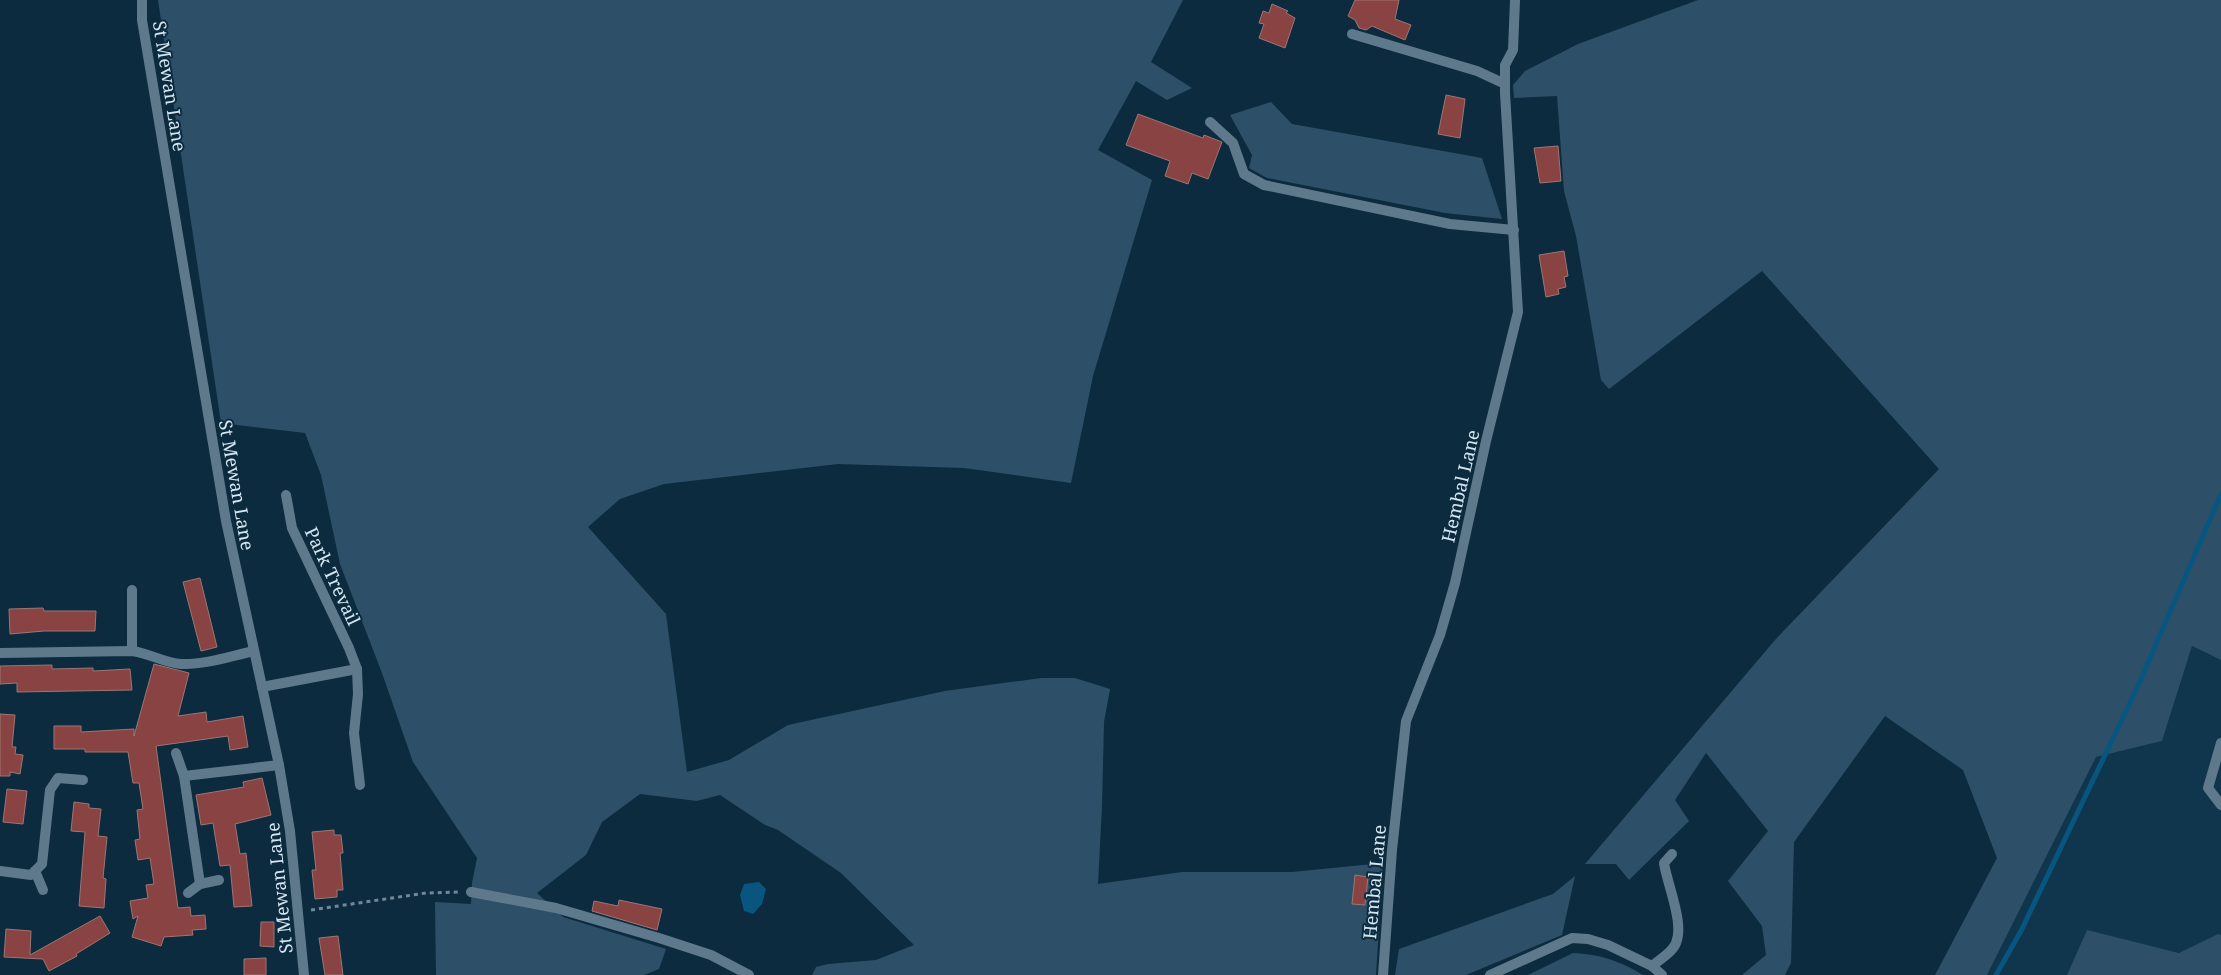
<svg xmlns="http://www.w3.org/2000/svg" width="2221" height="975" font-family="'Noto Serif',serif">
	<rect width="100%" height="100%" fill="#0d2b3e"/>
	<polygon fill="#0f364d" points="2192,646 2221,660 2221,935 2218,934 2179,953 2087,931 2067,975 1987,975 2096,757 2162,741"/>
	<g fill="#2d5068">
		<polygon points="158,0 1183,0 1151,62 1192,88 1167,100 1136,81 1098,150 1152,180 1093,376 1071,483 964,468 838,464 664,484 620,499 588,527 666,614 687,772 729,760 788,725 945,691 1041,678 1075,678 1110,689 1104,722 1102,806 1098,884 1182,872 1292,872 1383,863 1376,975 812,975 816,967 828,964 876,960 914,945 841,873 778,830 765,825 720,795 697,801 640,794 602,822 586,855 537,893 563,917 666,949 659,969 644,975 436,975 435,902 471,904 472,883 477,858 413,762 382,673 340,564 321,475 305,433 221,423"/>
		<polygon points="1698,0 2221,0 2221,660 2192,646 2162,741 2096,757 1987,975 1935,975 1997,858 1963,770 1885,716 1794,842 1791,963 1785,975 1742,975 1766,955 1762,926 1728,881 1768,831 1706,753 1675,800 1689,821 1629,880 1616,864 1585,864 1775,640 1939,469 1762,271 1609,389 1601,380 1576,236 1564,191 1557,96 1514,98 1513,85 1525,71 1578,44"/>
		<polygon points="1271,102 1292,124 1482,158 1502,219 1445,213 1267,178 1249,168 1252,155 1230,115"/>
		<polygon points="1575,876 1562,935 1466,975 1395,975 1399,949 1553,894"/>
		<polygon points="2087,930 2179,953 2218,934 2221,935 2221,975 2067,975"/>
		<path d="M 1573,953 C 1600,954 1620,961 1643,975 L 1528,975 Z"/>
	</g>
	<polygon fill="#08567f" points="759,882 766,889 762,904 753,914 744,911 740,895 744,884"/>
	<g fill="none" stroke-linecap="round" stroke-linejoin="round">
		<polyline stroke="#08567f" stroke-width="5" points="1996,975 2021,931 2138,686 2221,494"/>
	</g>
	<g fill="#884342" stroke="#9d7674">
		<polygon points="1355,0 1399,0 1395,19 1411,25 1405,40 1372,26 1366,30 1359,28 1355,20 1348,16"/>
		<polygon points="1272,4 1288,11 1286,13 1295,18 1285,48 1259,38 1264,24 1259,23 1263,11 1269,13"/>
		<polygon points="1446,95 1465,99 1460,138 1438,134"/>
		<polygon points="1138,114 1203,138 1204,135 1222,142 1208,179 1192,173 1188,184 1165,176 1170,161 1126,145"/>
		<polygon points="1558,146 1561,181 1540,183 1534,148"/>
		<polygon points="1564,251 1568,276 1564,277 1566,287 1558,289 1559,294 1546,297 1539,255"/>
		<polygon points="200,578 217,647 201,651 183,582"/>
		<polygon points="43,608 44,611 96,611 95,631 44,631 10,634 9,609"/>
		<polygon points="154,664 189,673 178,716 206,712 207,722 243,716 248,747 230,750 228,736 156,746 178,908 190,907 191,916 205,915 206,929 192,930 193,935 164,937 161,946 132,937 138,916 133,919 130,901 148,898 146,885 154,884 150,858 138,860 135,840 140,839 137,810 143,809 139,783 133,783 128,752 85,752 85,749 54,749 54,726 81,726 81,732 134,729 134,736"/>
		<polygon points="52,665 52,669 93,668 93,671 130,669 132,690 17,692 17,683 0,684 0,666"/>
		<polygon points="0,714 15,715 12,747 16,747 15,754 23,755 20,774 10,772 10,776 0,776"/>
		<polygon points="262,778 271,815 235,824 240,854 246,853 252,906 234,907 230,865 220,866 213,823 201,825 196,795 244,787 243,782"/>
		<polygon points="7,789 27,791 23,824 3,822"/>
		<polygon points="74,802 89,804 89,808 101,809 98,836 107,837 103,878 106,879 104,908 79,906 85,832 71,831"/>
		<polygon points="334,830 334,835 341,835 343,853 340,853 343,890 337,890 337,897 315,899 312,870 316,870 312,832"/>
		<polygon points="1355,875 1368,877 1365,905 1352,904"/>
		<polygon points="619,900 662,909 657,930 592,911 594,901 618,906"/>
		<polygon points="100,916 110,933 76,954 77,956 49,971 43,959 4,957 6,929 31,931 30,955"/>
		<polygon points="261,922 274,922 274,947 260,946"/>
		<polygon points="338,936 343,975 325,975 319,938"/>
		<polygon points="266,958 266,975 244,975 244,959"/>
	</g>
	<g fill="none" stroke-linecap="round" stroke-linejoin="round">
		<polyline stroke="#708898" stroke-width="3" stroke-dasharray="4 4" stroke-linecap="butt" points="311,910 426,893 461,892"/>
		<g stroke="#5f798c" stroke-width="10">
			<polyline points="1352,34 1477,71 1505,84"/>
			<polyline points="1210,122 1233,143 1244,174 1264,185 1450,224 1514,230"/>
			<polyline points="2221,743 2208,788 2221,805"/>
			<polyline points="471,892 556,908 659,938 711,955 749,975"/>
			<path d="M 1652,966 C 1659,960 1668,955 1673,948 C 1688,930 1667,885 1664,863 L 1672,854"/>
			<polyline points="1490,975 1572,938 1588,939 1608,945 1652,966 1662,975"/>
		</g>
		<g stroke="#5f798c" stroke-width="10">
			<polyline points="142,0 142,20 226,521 279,765 290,831 304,975"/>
			<polyline points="286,495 292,528 349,648 357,669 358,694 354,733 360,785"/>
			<polyline points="132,590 132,651"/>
			<path d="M 0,653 L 132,651 C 149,653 164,663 181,664 C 205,665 231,656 254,651"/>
			<polyline points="262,687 357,669"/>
			<polyline points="176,753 184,776"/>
			<polyline points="0,871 31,875 42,864 50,790 58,778 83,780"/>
			<polyline points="35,871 43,890"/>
			<polyline points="200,884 184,776 279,765"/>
			<polyline points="188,893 200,884 219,880"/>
			<polyline points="1383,975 1392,850 1406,721 1440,635 1455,583 1486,441 1518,312 1505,93 1505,65 1513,50 1515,0"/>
		</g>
	</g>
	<g text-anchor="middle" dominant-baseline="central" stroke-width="4" stroke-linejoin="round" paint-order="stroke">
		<g font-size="18" fill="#d5e6f3" stroke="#0d2b3e">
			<text transform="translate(170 86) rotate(81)">St Mewan Lane</text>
			<text transform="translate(237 485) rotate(80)">St Mewan Lane</text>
			<text transform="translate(1460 486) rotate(-77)">Hembal Lane</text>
			<text transform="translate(333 576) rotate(65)">Park Trevail</text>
			<text transform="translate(1374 882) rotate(-85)">Hembal Lane</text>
			<text transform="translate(279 888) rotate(-96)">St Mewan Lane</text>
		</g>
	</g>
</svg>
